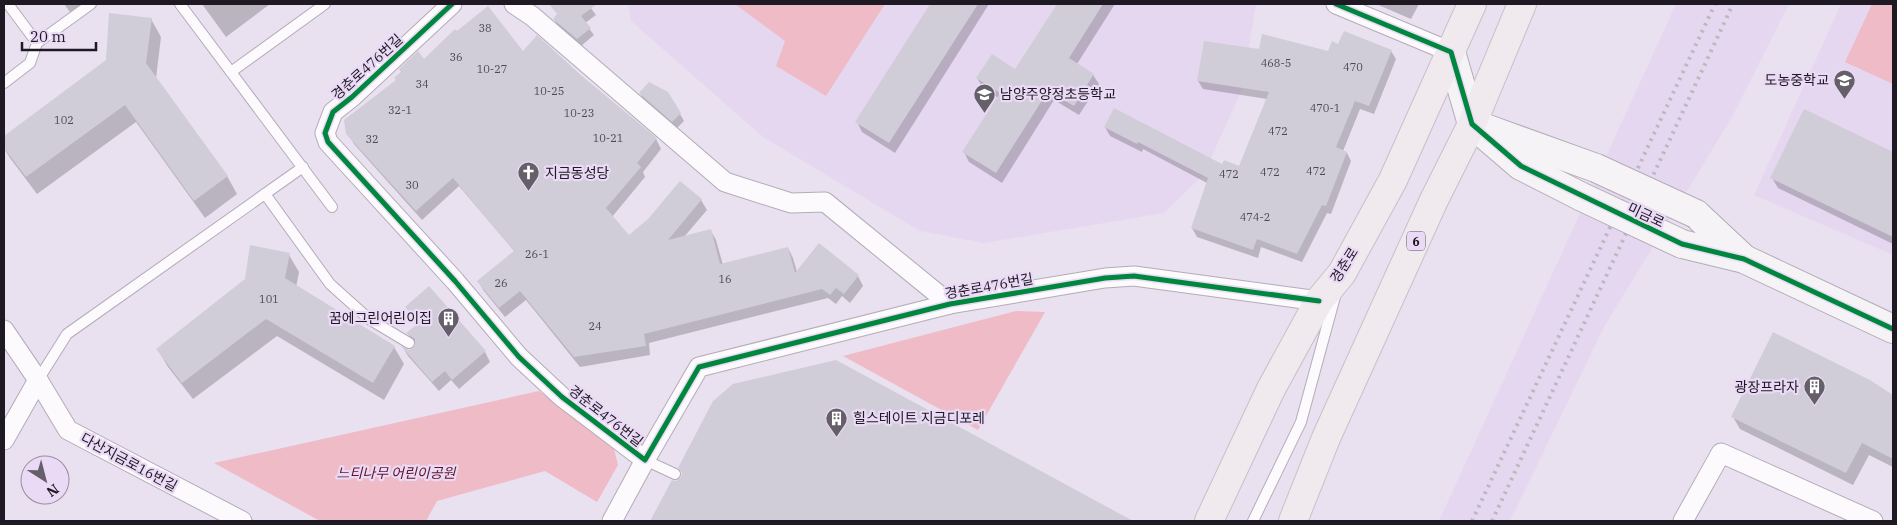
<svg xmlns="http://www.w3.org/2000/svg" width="1897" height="525" font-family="'IBM Plex Serif','Noto Sans KR',serif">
	<rect width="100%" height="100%" fill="#e9e0f0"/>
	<g fill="#e6d7f1">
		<polygon points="628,4 1256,4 1242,90 1203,175 1164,213 984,243 920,231 763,137 631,21"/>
		<polygon points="1676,4 1789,4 1732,117 1604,327 1510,521 1439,521"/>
		<polygon points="1841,4 1893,4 1893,255 1754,195"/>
	</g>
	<g fill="#eebbc7">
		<polygon points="735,4 885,4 826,96 776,66 785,41"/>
		<polygon points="1872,4 1893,4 1893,84 1845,62"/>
		<polygon points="1016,311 1045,312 978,430 843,356"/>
		<polygon points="539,391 613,445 618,465 597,502 545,471 437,501 426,521 320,521 214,463"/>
	</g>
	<g fill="#0003">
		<polygon points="64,4 98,4 76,20"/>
		<polygon points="202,4 270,4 226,37"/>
		<polygon points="568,4 588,4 596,15 585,23 594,35 581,46 558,26 554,19"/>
		<polygon points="932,4 989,4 895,153 862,132 857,122"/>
		<polygon points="1058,4 1115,4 1077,64 1093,75 1099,84 1079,115 1054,100 1002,183 969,162 964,152 998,98 983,88 977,78 1016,71"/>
		<polygon points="1376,4 1419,4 1411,19"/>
		<polygon points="151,19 161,37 156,78 227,176 237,194 205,218 136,122 37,194 10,158 4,148 4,137 107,61"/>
		<polygon points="1339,46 1391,51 1396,59 1374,114 1360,109 1343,151 1347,153 1351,161 1331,214 1327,213 1302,262 1261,247 1258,258 1197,237 1192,228 1207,183 1143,149 1142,152 1110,136 1105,127 1223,166 1239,167 1267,99 1203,89 1198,81 1260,50 1329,52"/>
		<polygon points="523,53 582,78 656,139 661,149 643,172 645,177 612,217 629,237 649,220 680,182 701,200 707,210 684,237 711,231 716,240 723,265 788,248 793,258 797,272 858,276 863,286 850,303 842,296 836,304 828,298 649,343 650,355 580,367 526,300 505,317 484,291 478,281 515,252 459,186 422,220 354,144 348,134 424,61"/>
		<polygon points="640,93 680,114 684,121 677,128 644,100"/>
		<polygon points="1805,111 1893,154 1893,244 1778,188 1772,178"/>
		<polygon points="289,255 299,272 296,287 394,347 404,364 384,400 277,336 193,399 168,367 158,350"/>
		<polygon points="407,307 485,352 490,362 459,389 451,380 439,391 408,356 404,349 410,351 416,345 408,334 419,325"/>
		<polygon points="836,361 1131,521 651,521 672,481 676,482"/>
		<polygon points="1870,381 1893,397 1893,467 1869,455 1853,485 1740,429 1733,417"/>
	</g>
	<g fill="#d0cdd8">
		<polygon points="549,4 597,4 581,16 591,28 577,39 553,19 557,14"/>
		<polygon points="930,4 978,4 889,143 855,122"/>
		<polygon points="1057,4 1103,4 1069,58 1094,74 1074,106 1048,91 996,173 962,152 1000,93 976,78 992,54 1015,69"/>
		<polygon points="488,6 523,51 537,35 583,77 657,138 637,163 641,167 606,208 629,235 648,219 680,181 702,199 668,240 711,229 720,264 788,247 795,273 819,243 859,275 844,294 836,288 830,295 822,289 644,334 646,346 574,357 520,291 499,308 477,281 514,251 453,178 416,211 346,134 344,120 396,80 394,78 401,72 399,69 418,51 424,59 455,29 457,31"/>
		<polygon points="109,13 152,18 146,63 228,176 194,201 125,105 26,177 4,148 4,136 106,60"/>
		<polygon points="1344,31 1392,50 1369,106 1355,101 1336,147 1347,152 1326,206 1322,205 1297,254 1257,239 1253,250 1191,228 1208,178 1138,142 1137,144 1104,127 1114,108 1222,164 1224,160 1239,166 1269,92 1197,81 1204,41 1259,49 1262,34 1328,51 1332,41 1338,44"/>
		<polygon points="649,82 668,92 681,113 672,122 639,93"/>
		<polygon points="1804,109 1893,152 1893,237 1770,178"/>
		<polygon points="250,245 290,253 285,278 395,346 373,383 266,319 182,383 156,349 245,279"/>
		<polygon points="429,286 486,351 452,380 445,371 432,382 401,346 409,350 415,346 415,339 406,333 419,323 405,307"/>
		<polygon points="1773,332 1870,380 1893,395 1893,459 1862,443 1846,473 1731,417"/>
		<polygon points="836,360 1133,521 650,521 672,480 676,481 681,477 682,473 678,468 713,401 733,384"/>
	</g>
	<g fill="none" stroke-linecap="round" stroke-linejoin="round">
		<defs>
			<g id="lane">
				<polyline points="8,4 37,43"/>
				<polyline points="180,4 332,207"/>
				<polyline points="231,72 325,4"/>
				<polyline points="4,83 30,63 37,43 91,4"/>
				<polyline points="265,194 330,284 369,319 409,343"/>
				<polyline points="38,380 67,334 303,167"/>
				<polyline points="645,460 675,474"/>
				<polyline points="1253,521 1301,422 1336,293"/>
			</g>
			<g id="street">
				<polyline points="452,4 352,97 333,112 325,133 328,142 455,281 519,357 562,397 645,460 699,367 950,304 1105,278 1134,276 1319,301"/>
				<polyline points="514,4 532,16 725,182 791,203 825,202 950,304"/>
				<polyline points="1336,4 1451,52"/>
				<polyline points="4,330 38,380 68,430 242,521"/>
				<polyline points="4,440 38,380"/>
				<polyline points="612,521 645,460"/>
				<polyline points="1683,521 1721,453 1873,521"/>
			</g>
			<g id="secondary">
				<polyline points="1451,52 1472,124 1521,166 1582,197"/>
				<polyline points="1485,128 1596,168"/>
				<polyline points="1696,214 1743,258"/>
				<polyline points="1682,244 1744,259 1893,329"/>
			</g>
			<g id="primary">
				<polyline points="1209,521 1271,389 1319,301 1342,273 1393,180 1472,4"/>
				<polyline points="1293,521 1326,438 1434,200 1472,124 1522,4"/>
			</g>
		</defs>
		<use href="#lane" stroke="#b3acb8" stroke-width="12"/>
		<use href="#street" stroke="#b3acb8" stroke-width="21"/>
		<use href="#secondary" stroke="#b3acb8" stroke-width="30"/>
		<use href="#primary" stroke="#c6c1c9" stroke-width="30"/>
		<use href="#lane" stroke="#fcfafd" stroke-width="10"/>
		<use href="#street" stroke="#fcfafd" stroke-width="19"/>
		<use href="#secondary" stroke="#f6f3f6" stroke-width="28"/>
		<use href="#primary" stroke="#f0eaef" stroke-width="28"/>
		<g stroke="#bbb9bd" stroke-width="4" stroke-dasharray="2.5 5" stroke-linecap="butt">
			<polyline points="1472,521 1715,4"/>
			<polyline points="1492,521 1733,4"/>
		</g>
		<defs>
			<g id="secondary-bridge">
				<polyline points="1596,168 1696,214"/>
				<polyline points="1582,197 1682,244"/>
			</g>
		</defs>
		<use href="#secondary-bridge" stroke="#b3acb8" stroke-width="30" stroke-linecap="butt"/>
		<use href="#secondary-bridge" stroke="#f6f3f6" stroke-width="28"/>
		<defs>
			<g id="cycleway">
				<polyline points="452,4 352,97 333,112 325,133 328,142 455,281 519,357 562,397 645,460 699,367 950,304 1105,278 1134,276 1319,301"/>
				<polyline points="1336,4 1451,52 1472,124 1521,166 1682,244 1744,259 1893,329"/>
			</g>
		</defs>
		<use href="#cycleway" stroke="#eadaf6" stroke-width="8"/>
		<use href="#cycleway" stroke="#00873e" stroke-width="5"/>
	</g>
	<defs>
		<symbol id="school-pin" viewBox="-11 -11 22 30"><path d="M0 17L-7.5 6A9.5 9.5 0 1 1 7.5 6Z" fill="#655f6a" stroke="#eadaf6"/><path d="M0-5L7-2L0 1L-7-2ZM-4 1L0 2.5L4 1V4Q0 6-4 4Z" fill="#fff"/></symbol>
		<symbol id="church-pin" viewBox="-11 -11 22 30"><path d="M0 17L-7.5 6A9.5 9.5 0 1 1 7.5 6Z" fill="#655f6a" stroke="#eadaf6"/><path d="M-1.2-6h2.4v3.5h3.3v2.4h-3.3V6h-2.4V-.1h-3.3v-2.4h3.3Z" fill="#fff"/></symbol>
		<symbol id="building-pin" viewBox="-11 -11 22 30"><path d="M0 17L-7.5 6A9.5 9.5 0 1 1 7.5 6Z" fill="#655f6a" stroke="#eadaf6"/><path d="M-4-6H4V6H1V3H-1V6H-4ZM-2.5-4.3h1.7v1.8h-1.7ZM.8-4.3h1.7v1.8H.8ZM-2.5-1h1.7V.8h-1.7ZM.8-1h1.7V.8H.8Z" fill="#fff"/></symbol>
	</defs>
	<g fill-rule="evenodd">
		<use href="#school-pin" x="1832" y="68" width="25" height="34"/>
		<use href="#school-pin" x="972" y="82" width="25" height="34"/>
		<use href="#church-pin" x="516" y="160" width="25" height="34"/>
		<use href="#building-pin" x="436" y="306" width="25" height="34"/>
		<use href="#building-pin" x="1802" y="374" width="25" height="34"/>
		<use href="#building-pin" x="824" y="406" width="25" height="34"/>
	</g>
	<g text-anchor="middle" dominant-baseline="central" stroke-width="4.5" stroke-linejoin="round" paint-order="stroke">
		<g font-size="11" fill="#4d4952">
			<text x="485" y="28">38</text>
			<text x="456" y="57">36</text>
			<text x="1276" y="63">468-5</text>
			<text x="1353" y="67">470</text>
			<text x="492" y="69">10-27</text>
			<text x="422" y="84">34</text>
			<text x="549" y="91">10-25</text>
			<text x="1325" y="108">470-1</text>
			<text x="400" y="110">32-1</text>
			<text x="579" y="113">10-23</text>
			<text x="64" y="120">102</text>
			<text x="1278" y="131">472</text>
			<text x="608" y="138">10-21</text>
			<text x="372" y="139">32</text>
			<text x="1316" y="171">472</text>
			<text x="1270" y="172">472</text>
			<text x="1229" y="174">472</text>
			<text x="412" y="185">30</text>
			<text x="1255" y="217">474-2</text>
			<text x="537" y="254">26-1</text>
			<text x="725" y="279">16</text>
			<text x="501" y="283">26</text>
			<text x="269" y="299">101</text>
			<text x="595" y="326">24</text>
		</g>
		<rect fill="#eadaf6" stroke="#5b5362" stroke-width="1" x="1407" y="231.5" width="18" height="19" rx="4"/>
		<g font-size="12" font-weight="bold" fill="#1e1922">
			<text x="1416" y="241">6</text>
		</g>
		<g font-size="14" fill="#1e1922" stroke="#eadaf6">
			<text transform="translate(367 67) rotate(-42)">경춘로476번길</text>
			<text transform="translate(1646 215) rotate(25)">미금로</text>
			<text transform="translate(1344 265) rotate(-58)">경춘로</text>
			<text transform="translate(989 286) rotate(-10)">경춘로476번길</text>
			<text transform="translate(606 416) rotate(38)">경춘로476번길</text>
			<text transform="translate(129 462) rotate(28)">다산지금로16번길</text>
		</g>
		<g font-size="14" fill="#1e1922" stroke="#eadaf6" text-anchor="end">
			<text x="1829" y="80">도농중학교</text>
			<text x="1000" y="94" text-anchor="start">남양주양정초등학교</text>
			<text x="545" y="173" text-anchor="start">지금동성당</text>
			<text x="432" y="318">꿈에그린어린이집</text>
			<text x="1799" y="387">광장프라자</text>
			<text x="853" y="418" text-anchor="start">힐스테이트 지금디포레</text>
		</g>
		<g font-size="14" font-style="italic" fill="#5f1223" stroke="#eadaf6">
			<text x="396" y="473">느티나무 어린이공원</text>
		</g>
	</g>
	<rect width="1897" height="525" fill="none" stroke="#1e1922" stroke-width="10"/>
	<g transform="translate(45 480) rotate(144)"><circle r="24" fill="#eadaf6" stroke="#988da1"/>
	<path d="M0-4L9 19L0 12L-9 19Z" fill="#655f6a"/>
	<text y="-8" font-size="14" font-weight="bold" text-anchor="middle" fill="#1e1922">N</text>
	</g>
	<path d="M22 42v8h74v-8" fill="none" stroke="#1e1922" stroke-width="2.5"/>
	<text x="30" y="42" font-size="15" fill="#1e1922" stroke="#eadaf6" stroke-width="4" paint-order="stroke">20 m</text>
</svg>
